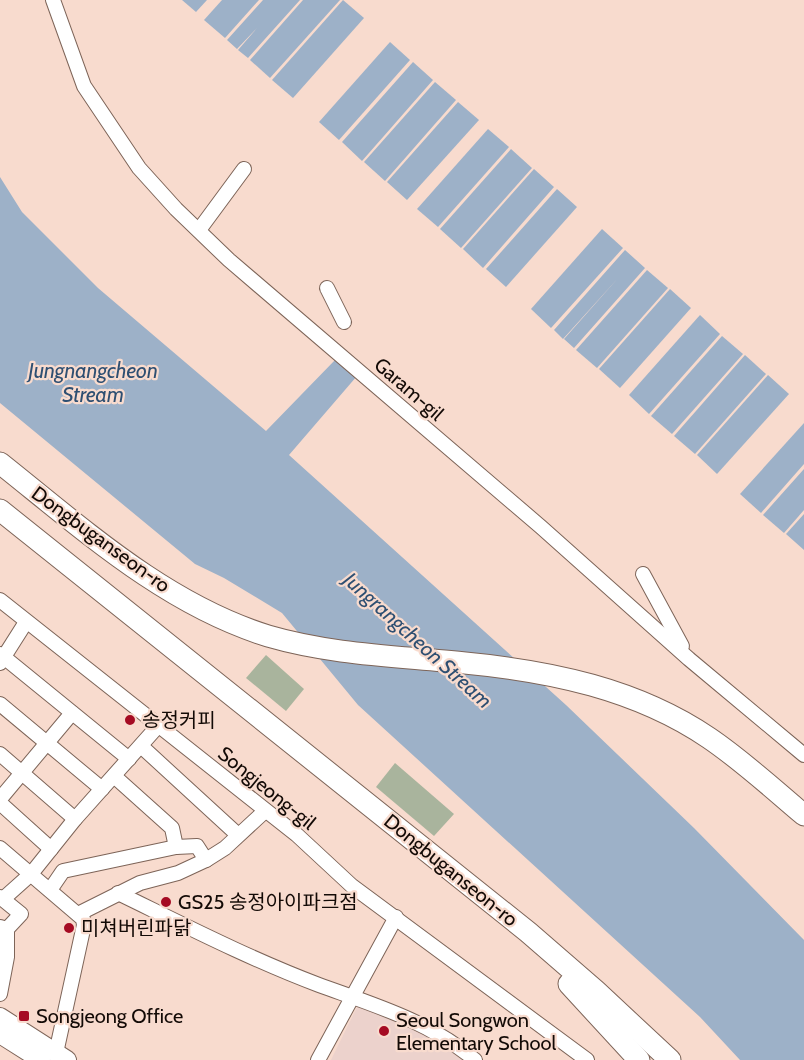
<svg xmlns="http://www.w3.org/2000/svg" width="804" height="1060" font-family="Cabin,'Noto Sans KR',sans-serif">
	<rect width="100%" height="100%" fill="#f8dbce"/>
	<polygon fill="#ecd2cc" points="358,1005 394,1015 468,1060 331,1060"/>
	<g fill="#a9b49d">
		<polygon points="266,655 304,689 286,711 246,678"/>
		<polygon points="395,763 454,814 434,836 376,787"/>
	</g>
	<g fill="#9db1c8">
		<polygon points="182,0 207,0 196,12"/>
		<polygon points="222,0 259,0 225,38 204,20"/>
		<polygon points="263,0 300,0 248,58 238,50 257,28 237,49 227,40"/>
		<polygon points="303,0 340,0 270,78 250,60"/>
		<polygon points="343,0 364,18 293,98 272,80"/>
		<polygon points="390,42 410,60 339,140 319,122"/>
		<polygon points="413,62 433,80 362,161 342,142"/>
		<polygon points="435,82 456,100 385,181 364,162"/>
		<polygon points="458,102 479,120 407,200 387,182"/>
		<polygon points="488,129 509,147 438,227 417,209"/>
		<polygon points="511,149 532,168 461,248 440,229"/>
		<polygon points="534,169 554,187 483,268 463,249"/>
		<polygon points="0,177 22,212 98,288 266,431 335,360 357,376 289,455 566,705 694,828 804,940 804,1060 740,1060 700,1017 358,705 282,613 224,578 195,564 0,403"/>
		<polygon points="557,189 577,207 506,287 486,269"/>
		<polygon points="602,229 623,248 551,328 531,309"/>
		<polygon points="625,250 645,268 574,348 564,339 619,277 563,339 554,330"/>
		<polygon points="647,270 668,288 597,368 576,350"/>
		<polygon points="670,289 691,308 620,388 599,369"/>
		<polygon points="700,315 720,334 649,414 629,395"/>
		<polygon points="722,336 743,354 672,434 651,416"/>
		<polygon points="745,355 766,374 695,454 674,436"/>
		<polygon points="768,375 789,394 717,474 697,455"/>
		<polygon points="804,423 804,464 761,513 740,494"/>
		<polygon points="804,469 804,510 784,533 763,515"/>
		<polygon points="804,514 804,550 786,534"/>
	</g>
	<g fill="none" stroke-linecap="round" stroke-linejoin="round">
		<defs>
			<g id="minor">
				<polyline points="53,0 84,86 139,168 176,209 229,260 541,527 689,659 804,755"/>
				<polyline points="199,230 244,169"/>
				<polyline points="327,288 344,322"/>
				<polyline points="643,574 682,646"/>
				<polyline points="0,600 297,835 352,886 587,1060"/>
				<polyline points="0,654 129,759"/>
				<polyline points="0,663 26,622"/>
				<polyline points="0,704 102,789"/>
				<polyline points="141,746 238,835"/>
				<polyline points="0,754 75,819"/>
				<polyline points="114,776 172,828 176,847 197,846 206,860"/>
				<polyline points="0,799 72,713"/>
				<polyline points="0,803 51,849"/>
				<polyline points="0,848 83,919 84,925 56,1053"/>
				<polyline points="50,890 63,871 176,847"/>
				<path d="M 118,893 C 184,925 250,959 319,985 C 374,1005 429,1021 475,1060"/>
				<polyline points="0,897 21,914 7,929"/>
				<polyline points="3,899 31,874 75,819 158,726"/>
				<polyline points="78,914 140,883 178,873 206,860 225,848 265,811"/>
				<polyline points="0,927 7,929 7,957 0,994"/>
				<polyline points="318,1060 396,917"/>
			</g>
			<g id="major">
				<polyline points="0,1017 67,1060"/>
				<polyline points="0,1034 41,1060"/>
			</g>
			<g id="highway">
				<path d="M 0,463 C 83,529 165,604 268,636 C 333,655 399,656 465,663 C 550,671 637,689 709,738 C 743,761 773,789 804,815"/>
				<polyline points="0,510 528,932 596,991 670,1060"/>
				<polyline points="569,984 639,1060"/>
			</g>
		</defs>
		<use href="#minor" stroke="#7d6458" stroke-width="16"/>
		<use href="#major" stroke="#7d6458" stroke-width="20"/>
		<use href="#highway" stroke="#7d6458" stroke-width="23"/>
		<use href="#minor" stroke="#fff" stroke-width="14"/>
		<use href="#major" stroke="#fff" stroke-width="18"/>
		<use href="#highway" stroke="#fff" stroke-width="21"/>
	</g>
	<g fill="#a50b23" stroke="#f8dbce" stroke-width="2">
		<circle cx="130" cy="720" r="6"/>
		<circle cx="166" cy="902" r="6"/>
		<circle cx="69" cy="928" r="6"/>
		<rect x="18" y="1010" width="12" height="12" rx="3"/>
		<circle cx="384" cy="1031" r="6"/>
	</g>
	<g text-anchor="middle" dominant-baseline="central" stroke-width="4.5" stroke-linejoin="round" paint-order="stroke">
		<g font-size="20" fill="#130a06" stroke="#f8dbce">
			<text transform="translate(409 389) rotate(41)">Garam-gil</text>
			<text transform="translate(101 539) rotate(36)">Dongbuganseon-ro</text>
			<text transform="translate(267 788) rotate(39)">Songjeong-gil</text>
			<text transform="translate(451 870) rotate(39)">Dongbuganseon-ro</text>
		</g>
		<g font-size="20" fill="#130a06" stroke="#f8dbce" text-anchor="start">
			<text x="142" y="720">송정커피</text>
			<text x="178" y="902">GS25 송정아이파크점</text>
			<text x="81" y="928">미쳐버린파닭</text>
			<text x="36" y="1016">Songjeong Office</text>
			<text x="396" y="1020">Seoul Songwon<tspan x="396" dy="23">Elementary School</tspan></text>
		</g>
		<g font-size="21" font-style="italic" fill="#2e4f72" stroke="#f8dbce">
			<text x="93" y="370">Jungnangcheon<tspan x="93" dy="24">Stream</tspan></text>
			<text transform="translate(418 640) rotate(42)">Jungrangcheon Stream</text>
		</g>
	</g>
</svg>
